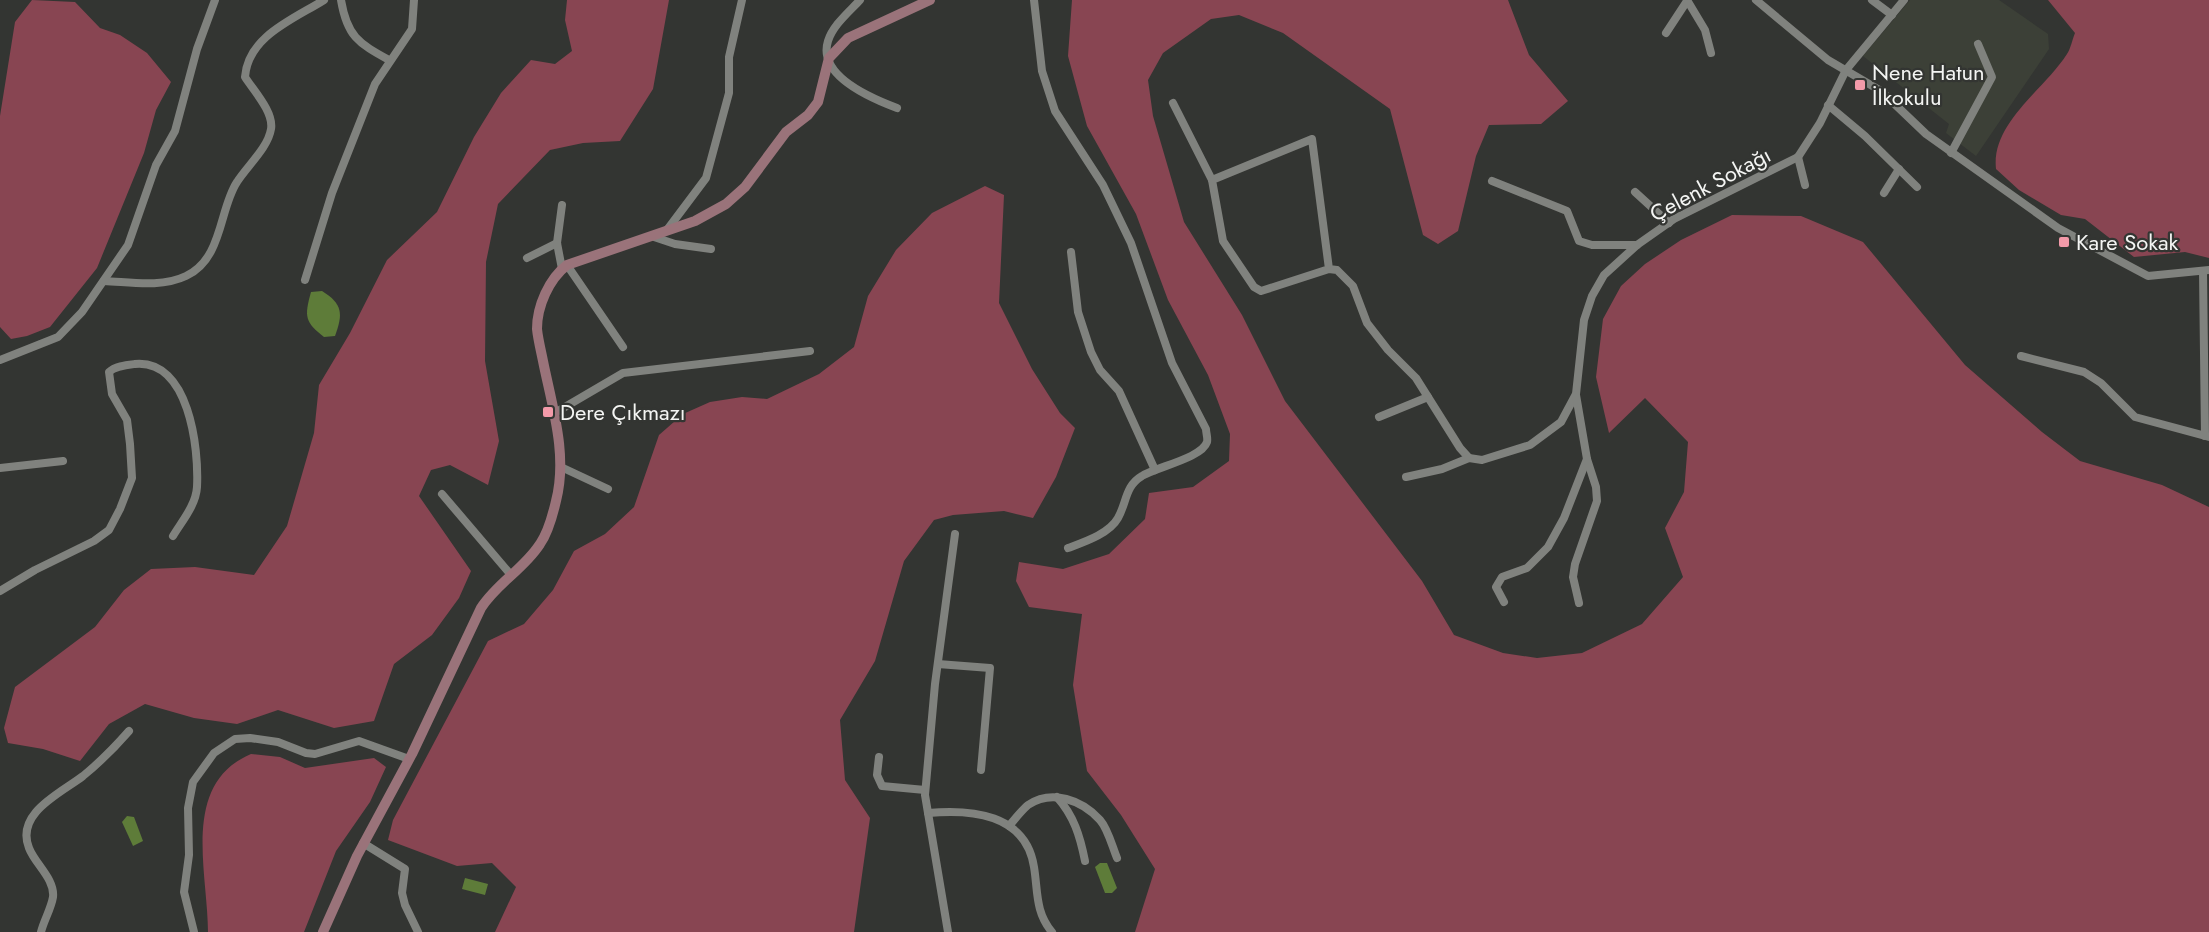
<svg xmlns="http://www.w3.org/2000/svg" width="2209" height="932" font-family="Jost,sans-serif">
	<rect width="100%" height="100%" fill="#333532"/>
	<polygon fill="#3c4037" points="1910,0 1999,0 2048,34 2049,49 1976,156 1946,133 1949,124 1863,56"/>
	<g fill="#884552">
		<polygon points="32,0 75,2 100,28 120,35 147,53 171,82 156,110 144,153 97,268 50,327 27,336 11,339 0,327 0,116 15,22"/>
		<polygon points="567,0 669,0 653,89 620,141 583,143 550,150 498,204 486,262 485,361 499,441 488,485 450,465 431,470 419,496 471,571 459,598 432,635 394,664 374,721 334,728 278,710 237,724 194,718 145,704 109,724 80,761 43,749 8,743 4,728 15,687 95,627 124,590 151,569 195,567 254,575 287,526 314,433 319,385 350,333 387,260 437,212 474,137 501,93 531,60 555,64 572,51 565,20"/>
		<polygon points="1072,0 1508,0 1529,55 1568,101 1541,124 1489,125 1476,156 1458,231 1438,244 1423,235 1390,109 1283,33 1239,15 1211,19 1163,53 1148,80 1153,116 1184,222 1242,315 1285,401 1422,581 1454,635 1503,653 1537,658 1582,653 1642,624 1683,577 1665,528 1684,492 1688,442 1645,398 1609,433 1596,377 1603,319 1621,286 1645,264 1681,240 1732,215 1801,216 1863,242 1965,365 2042,432 2080,461 2162,485 2209,507 2209,932 1135,932 1155,869 1121,815 1087,771 1073,685 1082,614 1029,607 1016,581 1019,562 1063,569 1109,554 1145,519 1149,493 1193,487 1229,461 1230,434 1208,375 1168,300 1136,214 1087,126 1068,56"/>
		<path d="M 2048,0 L 2209,0 L 2209,258 L 2185,252 L 2134,257 L 2085,219 L 2061,215 L 2019,190 L 1996,169 C 1991,123 2044,90 2067,54 C 2071,48 2072,40 2075,33 Z"/>
		<polygon points="985,186 1004,195 999,303 1032,369 1060,413 1075,428 1056,477 1033,518 1004,511 953,515 934,520 904,561 875,661 840,720 845,780 870,818 854,932 495,932 516,887 492,863 457,866 388,840 393,820 488,641 524,624 553,590 574,551 605,534 634,507 659,435 683,414 710,402 742,397 767,399 819,374 854,347 868,296 896,250 932,213"/>
		<path d="M 251,754 L 280,757 L 305,768 L 374,758 L 386,767 L 370,802 L 336,851 L 304,932 L 208,932 C 208,872 180,784 251,754 Z"/>
	</g>
	<g fill="#5e7c39">
		<path d="M 322,291 C 343,304 343,314 335,336 L 324,337 C 305,322 304,317 311,292 Z"/>
		<polygon points="127,816 134,817 143,841 133,846 122,822"/>
		<polygon points="1100,863 1107,863 1117,888 1112,893 1105,893 1095,867"/>
		<polygon points="465,878 488,884 485,895 462,889"/>
	</g>
	<g fill="none" stroke-linecap="round" stroke-linejoin="round">
		<g stroke="#80827e" stroke-width="8">
			<path d="M 341,0 C 347,36 358,43 389,60"/>
			<path d="M 860,0 C 849,12 833,25 828,41 C 817,76 873,99 897,108"/>
			<path d="M 1034,0 L 1042,71 L 1055,111 L 1103,185 L 1131,243 L 1172,363 L 1206,429 C 1206,433 1208,438 1207,442 C 1202,458 1156,467 1142,476 C 1125,486 1127,502 1118,518 C 1109,534 1084,542 1068,548"/>
			<polyline points="1687,0 1705,30 1711,53"/>
			<polyline points="1756,0 1828,60 1881,91 1926,134 2058,228 2148,276 2209,270"/>
			<polyline points="1872,0 1892,15"/>
			<polyline points="1666,33 1687,1"/>
			<polyline points="1173,103 1212,180"/>
			<polyline points="1828,105 1865,136 1917,187"/>
			<polyline points="1951,153 1992,77 1978,44"/>
			<polyline points="1798,157 1805,185"/>
			<polyline points="1492,181 1567,211 1579,241 1592,245 1637,245"/>
			<polyline points="1635,192 1669,223"/>
			<polyline points="1884,193 1899,169"/>
			<polyline points="667,230 706,178 729,93 729,57 742,0"/>
			<polyline points="651,236 675,244 711,249"/>
			<polyline points="1071,252 1078,312 1091,352 1100,370 1119,391 1155,470"/>
			<polyline points="527,258 557,243"/>
			<polyline points="567,265 623,347"/>
			<polyline points="562,269 557,243 562,205"/>
			<polyline points="1329,269 1312,139 1212,180 1223,241 1254,287 1261,291 1329,269 1337,270 1353,286 1367,323 1388,350 1416,378 1460,448 1469,458 1482,460 1530,445 1561,422 1576,394 1584,320 1592,296 1604,275 1637,245 1674,219 1798,157 1820,123 1846,70 1904,0"/>
			<polyline points="2203,271 2205,436"/>
			<polyline points="305,280 332,193 375,84 412,29 414,0"/>
			<path d="M 104,281 C 130,282 161,288 186,276 C 223,259 219,209 237,182 C 247,166 268,148 271,129 C 274,112 253,90 245,77 C 248,36 294,19 324,0"/>
			<polyline points="2021,356 2084,372 2101,383 2135,417 2209,437"/>
			<polyline points="0,360 58,337 82,312 128,245 156,165 175,131 197,49 215,0"/>
			<polyline points="553,414 623,373 810,351"/>
			<polyline points="1379,417 1428,397"/>
			<polyline points="561,467 608,489"/>
			<polyline points="0,468 63,461"/>
			<polyline points="1406,477 1442,469 1469,458"/>
			<polyline points="442,494 511,575"/>
			<path d="M 0,591 L 35,570 L 94,541 L 109,530 L 120,509 L 132,478 L 130,444 L 127,420 L 112,394 L 109,372 C 115,366 126,365 135,364 C 189,359 199,448 197,487 C 196,505 182,521 173,536"/>
			<polyline points="1504,602 1496,587 1502,577 1527,568 1548,547 1564,518 1587,459 1576,395"/>
			<polyline points="1579,603 1573,577 1575,564 1597,501 1596,487 1587,459"/>
			<polyline points="938,664 990,668 981,770"/>
			<polyline points="879,757 877,775 882,786 925,790"/>
			<path d="M 1057,797 C 1074,816 1080,836 1085,861"/>
			<path d="M 928,813 C 971,809 1026,814 1034,867 C 1038,891 1035,912 1052,932"/>
			<path d="M 1009,826 C 1015,819 1021,811 1028,805 C 1052,789 1082,800 1100,820 C 1108,829 1112,846 1117,858"/>
			<polyline points="363,843 405,869 402,893 405,905 418,932"/>
			<path d="M 41,932 C 44,920 51,909 53,897 C 55,879 35,864 29,848 C 15,813 61,793 83,776 C 99,763 115,747 129,731"/>
			<polyline points="194,932 184,892 189,855 188,808 193,782 214,753 235,739 250,738 278,742 306,753 315,754 359,741 409,759"/>
			<polyline points="948,932 925,795 935,684 955,534"/>
		</g>
		<path stroke="#9a737a" stroke-width="10" d="M 323,932 L 357,856 L 412,754 L 481,608 C 497,583 524,569 540,544 C 547,534 553,514 556,501 C 568,455 552,406 543,361 C 541,351 538,339 537,329 C 537,306 549,279 567,265 L 695,221 L 726,204 L 745,187 L 786,132 L 808,115 L 818,102 L 829,58 L 848,38 L 930,0"/>
	</g>
	<g fill="#f39aa9" stroke="#333532" stroke-width="2">
		<rect x="1854" y="79" width="12" height="12" rx="3"/>
		<rect x="2058" y="236" width="12" height="12" rx="3"/>
		<rect x="542" y="406" width="12" height="12" rx="3"/>
	</g>
	<g text-anchor="middle" dominant-baseline="central" stroke-width="4.5" stroke-linejoin="round" paint-order="stroke">
		<g font-size="22" fill="#f4f5f3" stroke="#333532" text-anchor="start">
			<text x="1872" y="72">Nene Hatun<tspan x="1872" dy="25">İlkokulu</tspan></text>
			<text x="2076" y="242">Kare Sokak</text>
			<text x="560" y="412">Dere Çıkmazı</text>
		</g>
		<g font-size="22" fill="#f4f5f3" stroke="#333532">
			<text transform="translate(1710 184) rotate(-28)">Çelenk Sokağı</text>
		</g>
	</g>
</svg>
